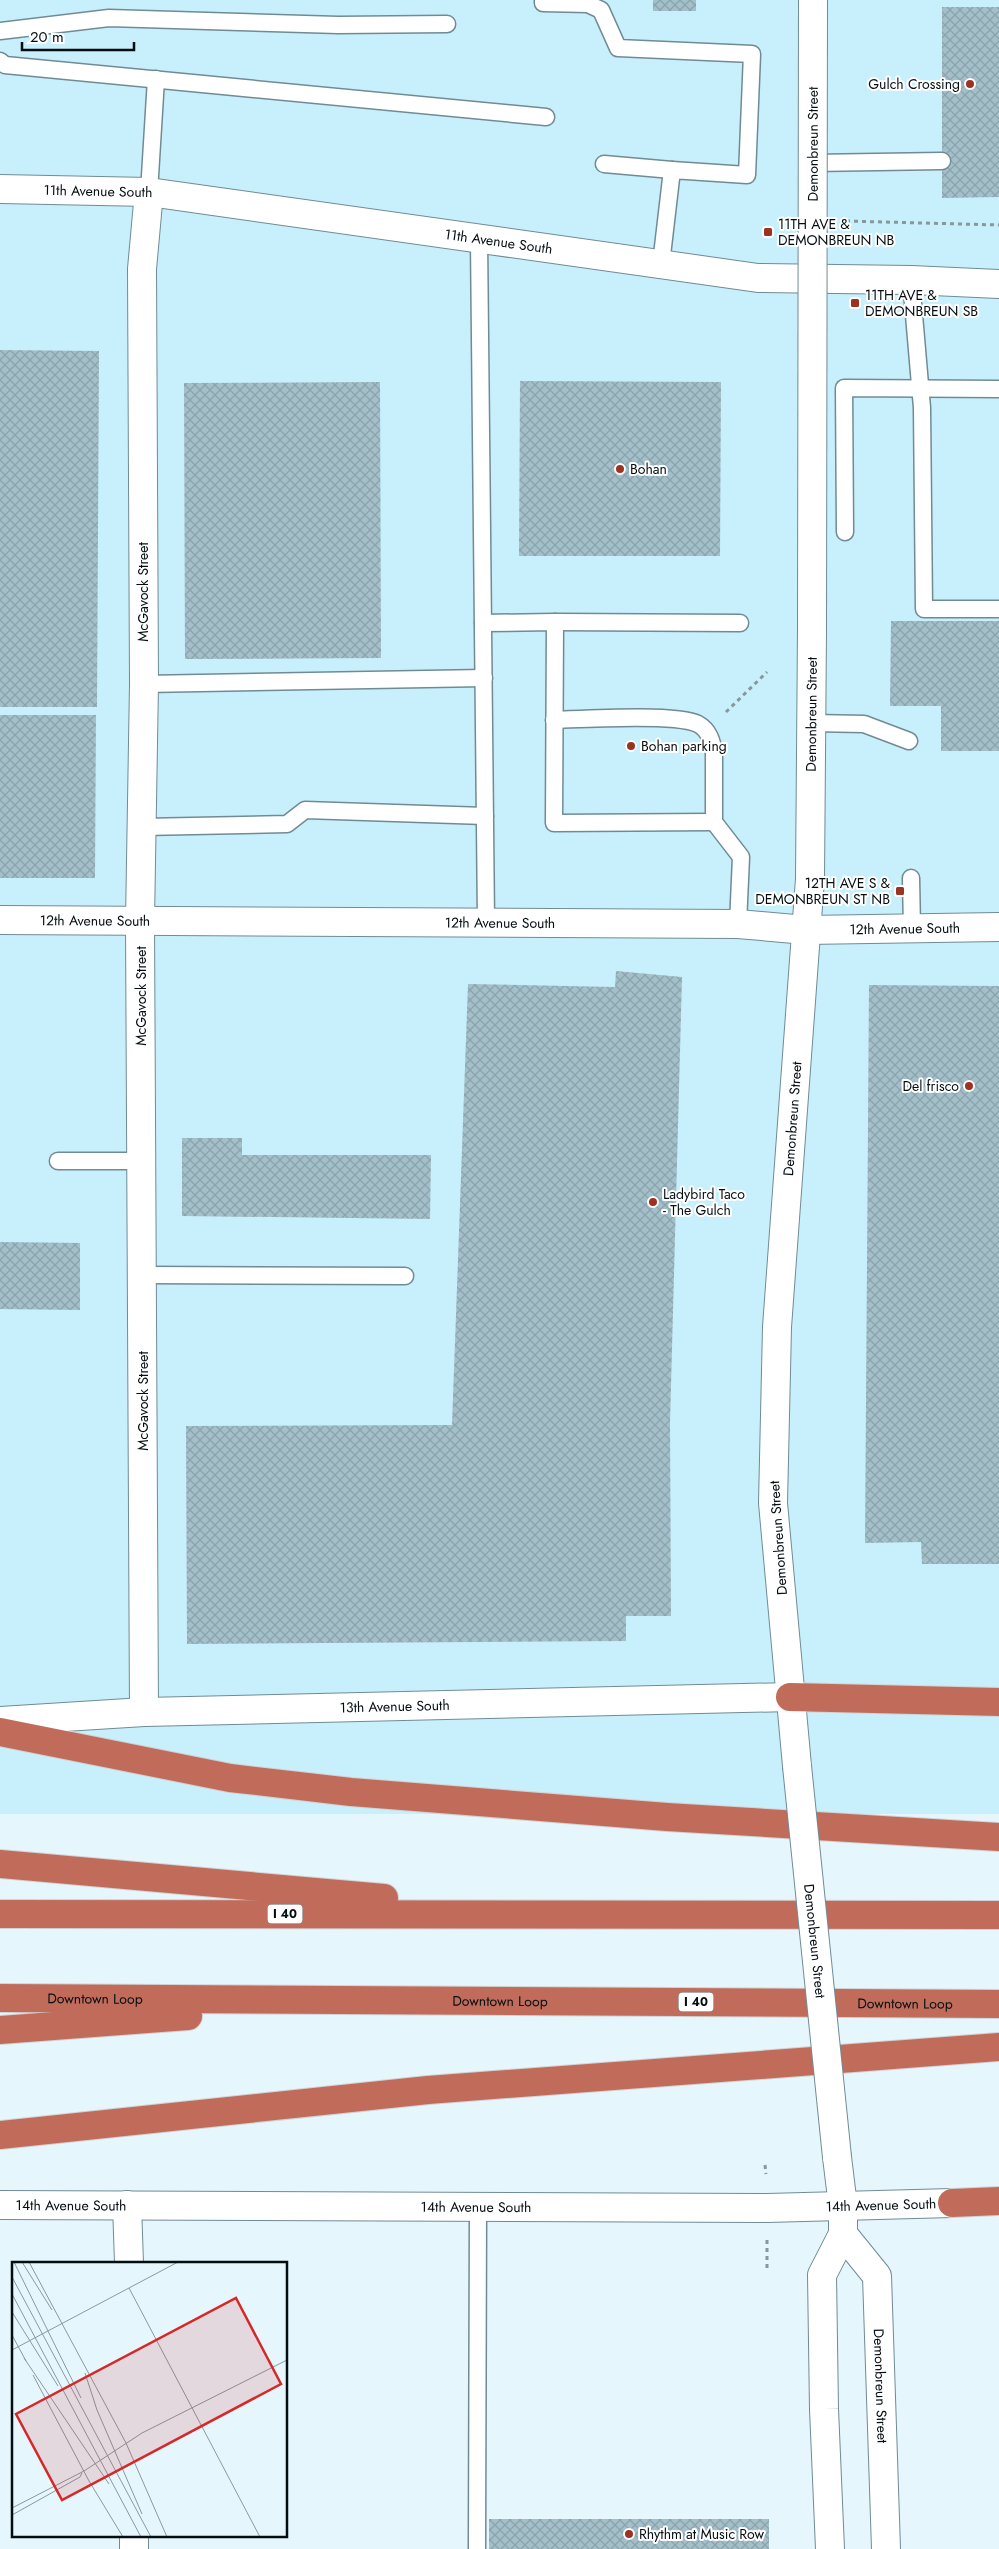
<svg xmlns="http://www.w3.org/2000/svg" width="999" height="2549" font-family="Jost,sans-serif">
	<defs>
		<pattern id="building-cross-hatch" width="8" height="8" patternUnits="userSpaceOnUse" patternTransform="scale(1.25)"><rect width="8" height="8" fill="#a3bfc9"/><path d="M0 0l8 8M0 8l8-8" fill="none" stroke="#8ba3ac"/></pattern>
	</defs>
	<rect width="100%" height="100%" fill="#e5f7fd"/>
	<rect fill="#c8effc" x="0" y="0" width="999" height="1814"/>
	<g fill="url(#building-cross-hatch)">
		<rect x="653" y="0" width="43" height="11"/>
		<polygon points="942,7 999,7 999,197 942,198"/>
		<polygon points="0,350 99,351 97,707 0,707"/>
		<polygon points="520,381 721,382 720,556 519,556"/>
		<polygon points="380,382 381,658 185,659 184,383"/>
		<polygon points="891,621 999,621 999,751 941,751 941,706 890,706"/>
		<polygon points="0,715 96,715 95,878 0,878"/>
		<polygon points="616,971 682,977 670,1423 671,1616 626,1616 626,1641 187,1644 186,1426 452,1425 468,984 615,987"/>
		<polygon points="869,985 999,986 999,1564 922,1564 921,1542 865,1543"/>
		<polygon points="182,1138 242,1138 242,1155 431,1155 430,1219 182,1216"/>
		<polygon points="0,1242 80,1243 80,1310 0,1309"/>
		<rect x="489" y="2519" width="280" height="30"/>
	</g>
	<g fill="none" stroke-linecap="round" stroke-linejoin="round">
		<defs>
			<g id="service">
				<polyline points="543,0 543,3 588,4 601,10 618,48 752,54 747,175 672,170 661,264"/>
				<polyline points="0,31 109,18 338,25 447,24"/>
				<polyline points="0,61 5,65 546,117"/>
				<polyline points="812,163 942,161"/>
				<polyline points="604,164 672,170"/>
				<polyline points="149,192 156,79"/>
				<polyline points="479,239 486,922"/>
				<polyline points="911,280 922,408 924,609 999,609"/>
				<polyline points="845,532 844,388 999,389"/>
				<polyline points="555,622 740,623"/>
				<polyline points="483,623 555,622 554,823 714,822"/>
				<polyline points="144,684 484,678"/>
				<path d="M 554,720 C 584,719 676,713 698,724 C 709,730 712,741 714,753 L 714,822 L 741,857 L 738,924"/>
				<polyline points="812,723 864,724 909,741"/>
				<polyline points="142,827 287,824 305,810 485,816"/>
				<polyline points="911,878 912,929"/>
				<polyline points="58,1161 142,1161"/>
				<polyline points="143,1275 405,1276"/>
				<polyline points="477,2549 478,2207"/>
			</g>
			<g id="minor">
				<polyline points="144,1712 140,921 144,684 142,269 149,192"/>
				<polyline points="127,2205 129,2263"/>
				<polyline points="134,2535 134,2549"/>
			</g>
			<g id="tertiary">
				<path id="s1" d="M 0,189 L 149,192 L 758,278 L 911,280 L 999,284"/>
			</g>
			<g id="secondary">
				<path id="s2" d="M 0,920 L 738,924 L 806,930 L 999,927"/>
				<path id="s3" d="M 0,1721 L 144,1712 L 790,1697"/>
				<path id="s4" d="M 797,1766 L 773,1503 L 777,1327 L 810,879 L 812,630"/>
				<path id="s5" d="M 0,2205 L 767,2208 L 952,2203"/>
				<path id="s6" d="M 843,2234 L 877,2276 L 886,2549"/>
				<polyline points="830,2549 824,2409 822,2275 843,2234 843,2206 837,2157"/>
			</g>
			<g id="motorway">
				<polyline points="790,1697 999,1702"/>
				<polyline points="0,1732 230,1778 351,1792 667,1817 999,1837"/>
				<polyline points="0,1864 384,1898"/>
				<polyline points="0,1914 999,1915"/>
				<path id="s7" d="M 0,1998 L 999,2004"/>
				<polyline points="0,2030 188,2016"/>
				<polyline points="0,2135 428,2090 999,2047"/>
				<polyline points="952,2203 999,2201"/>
			</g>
		</defs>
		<use href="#service" stroke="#708b94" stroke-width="19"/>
		<use href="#minor" stroke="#708b94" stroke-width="30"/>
		<use href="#tertiary" stroke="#708b94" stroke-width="30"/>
		<use href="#secondary" stroke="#708b94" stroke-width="30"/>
		<use href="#motorway" stroke="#d2d3d4" stroke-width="30"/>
		<g stroke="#88979b" stroke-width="3" stroke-dasharray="4 4" stroke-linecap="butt">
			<polyline points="846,221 999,225"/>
			<polyline points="726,712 767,672"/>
			<polyline points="765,2165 766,2174"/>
			<polyline points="767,2240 767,2270"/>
		</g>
		<use href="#service" stroke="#fff" stroke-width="16"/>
		<use href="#minor" stroke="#fff" stroke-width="28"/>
		<use href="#tertiary" stroke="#fff" stroke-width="28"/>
		<use href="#secondary" stroke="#fff" stroke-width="28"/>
		<use href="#motorway" stroke="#c16c5b" stroke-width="28"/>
		<defs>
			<g id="secondary-bridge">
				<path id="s8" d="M 812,630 L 813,0"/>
				<path id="s9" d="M 797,1766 L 837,2157"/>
			</g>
		</defs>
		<use href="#secondary-bridge" stroke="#708b94" stroke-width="30" stroke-linecap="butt"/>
		<use href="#secondary-bridge" stroke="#fff" stroke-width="28"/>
	</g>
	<g fill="#9c3220" stroke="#fff" stroke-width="2">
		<circle cx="970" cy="84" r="5"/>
		<rect x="763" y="227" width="10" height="10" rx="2.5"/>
		<rect x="850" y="298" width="10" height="10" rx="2.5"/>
		<circle cx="620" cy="469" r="5"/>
		<circle cx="631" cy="746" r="5"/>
		<rect x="895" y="886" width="10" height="10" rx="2.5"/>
		<circle cx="969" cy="1086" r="5"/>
		<circle cx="653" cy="1202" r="5"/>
		<circle cx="629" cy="2534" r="5"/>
	</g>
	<g text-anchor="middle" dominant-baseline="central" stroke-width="4" stroke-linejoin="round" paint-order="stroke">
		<g fill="#fff" stroke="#4f5658" stroke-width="1">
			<rect x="267.5" y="1904.5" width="35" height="19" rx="4"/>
			<rect x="678.5" y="1992.5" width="35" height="19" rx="4"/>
		</g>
		<g font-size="12" font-weight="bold" fill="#040d10">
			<text x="285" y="1914">I 40</text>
			<text x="696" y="2002">I 40</text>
		</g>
		<g font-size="14" fill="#040d10" stroke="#fff" text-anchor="start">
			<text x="960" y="84" text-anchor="end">Gulch Crossing</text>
			<text x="778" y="224">11TH AVE &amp;<tspan x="778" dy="16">DEMONBREUN NB</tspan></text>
			<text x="865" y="295">11TH AVE &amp;<tspan x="865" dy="16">DEMONBREUN SB</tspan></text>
			<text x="630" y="469">Bohan</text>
			<text x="641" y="746">Bohan parking</text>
			<text x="890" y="883" text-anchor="end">12TH AVE S &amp;<tspan x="890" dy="16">DEMONBREUN ST NB</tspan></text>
			<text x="959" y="1086" text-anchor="end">Del frisco</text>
			<text x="663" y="1194">Ladybird Taco<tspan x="663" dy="16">- The Gulch</tspan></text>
			<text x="639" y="2534">Rhythm at Music Row</text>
		</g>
		<g font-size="14" fill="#040d10" stroke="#fff">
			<text stroke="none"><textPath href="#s8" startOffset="486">Demonbreun Street</textPath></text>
			<text stroke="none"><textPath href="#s1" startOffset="98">11th Avenue South</textPath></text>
			<text stroke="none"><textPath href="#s1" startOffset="502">11th Avenue South</textPath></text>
			<text transform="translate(143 592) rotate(-90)">McGavock Street</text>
			<text stroke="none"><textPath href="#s4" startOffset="1054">Demonbreun Street</textPath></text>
			<text stroke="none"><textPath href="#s2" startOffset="95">12th Avenue South</textPath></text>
			<text stroke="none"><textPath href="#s2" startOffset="500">12th Avenue South</textPath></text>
			<text stroke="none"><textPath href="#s2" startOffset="905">12th Avenue South</textPath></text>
			<text transform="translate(141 996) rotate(-90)">McGavock Street</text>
			<text stroke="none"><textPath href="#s4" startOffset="649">Demonbreun Street</textPath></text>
			<text transform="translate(143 1401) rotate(-90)">McGavock Street</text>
			<text transform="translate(778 1538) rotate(-94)">Demonbreun Street</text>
			<text stroke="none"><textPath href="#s3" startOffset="395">13th Avenue South</textPath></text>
			<text stroke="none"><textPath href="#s9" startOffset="176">Demonbreun Street</textPath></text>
			<text stroke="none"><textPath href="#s7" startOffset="95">Downtown Loop</textPath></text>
			<text stroke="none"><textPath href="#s7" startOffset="500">Downtown Loop</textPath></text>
			<text stroke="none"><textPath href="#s7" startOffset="905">Downtown Loop</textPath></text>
			<text stroke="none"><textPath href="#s5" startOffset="71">14th Avenue South</textPath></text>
			<text stroke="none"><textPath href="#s5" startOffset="881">14th Avenue South</textPath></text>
			<text stroke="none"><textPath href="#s5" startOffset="476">14th Avenue South</textPath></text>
			<text stroke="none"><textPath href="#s6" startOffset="164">Demonbreun Street</textPath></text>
		</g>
	</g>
	<g transform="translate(12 2262)">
		<rect width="275" height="275" fill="#e5f7fd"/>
		<path fill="none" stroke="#8b999e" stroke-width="1" d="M 2,0 L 69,136M 10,0 L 40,48M 17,0 L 114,181M 0,15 L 139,275M 117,26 L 248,275M 0,32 L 129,275M 0,50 L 46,124M 0,73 L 14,99M 0,88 L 166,0M 12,96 L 97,222M 73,111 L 85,148 L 130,252M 21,113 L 77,219M 114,181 L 155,275M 77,219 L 111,275M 0,246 L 72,209 L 130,171 L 275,98M 0,253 L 68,215 L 70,211"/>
		<path fill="#d62828" fill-opacity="0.15" stroke="#d62828" stroke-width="2.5" d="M 224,36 L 269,122 L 50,238 L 4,152 Z"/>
		<rect width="275" height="275" fill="none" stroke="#040d10" stroke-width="2.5"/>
	</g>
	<path d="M22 42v8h112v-8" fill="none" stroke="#040d10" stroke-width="2.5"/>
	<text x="30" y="42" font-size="15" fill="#040d10" stroke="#ffffff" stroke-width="4" paint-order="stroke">20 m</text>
</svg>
